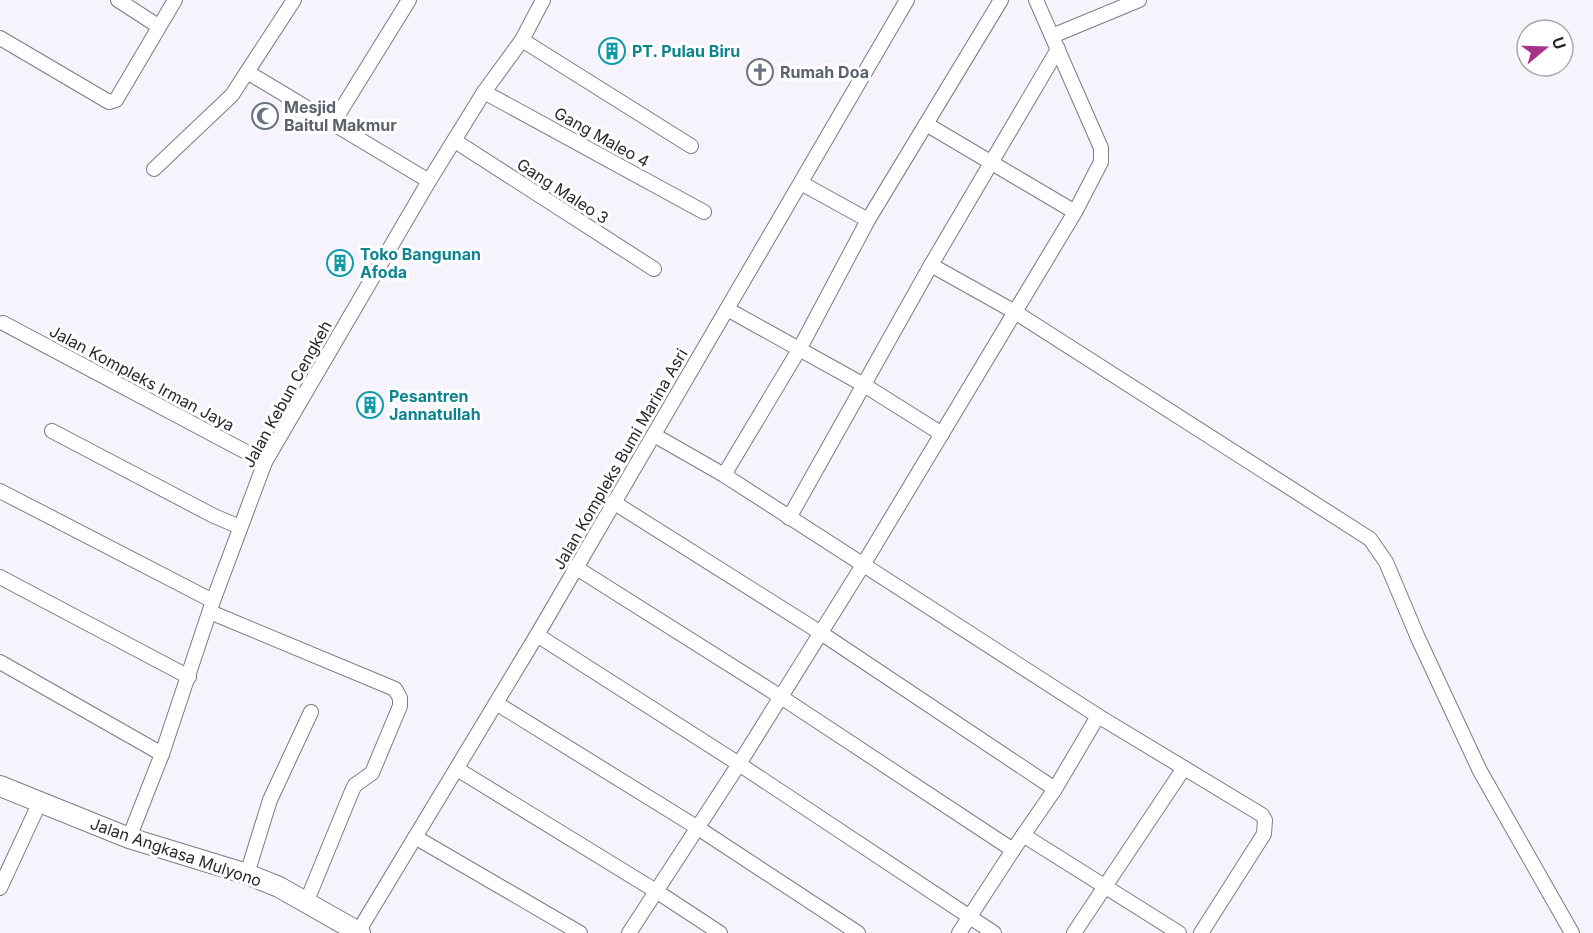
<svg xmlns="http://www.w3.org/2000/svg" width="1593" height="933" font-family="Inter,sans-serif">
	<rect width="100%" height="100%" fill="#f7f3fd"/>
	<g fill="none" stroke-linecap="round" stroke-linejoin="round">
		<defs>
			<g id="minor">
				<polyline points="118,0 158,26"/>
				<polyline points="1052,36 1139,0"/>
				<polyline points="0,38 109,102 116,100 175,0"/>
				<polyline points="522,40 691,146"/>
				<polyline points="247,72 429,181"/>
				<polyline points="484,92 704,212"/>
				<polyline points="333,123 409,0"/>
				<polyline points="926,124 1075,212"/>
				<polyline points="455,141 654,269"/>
				<polyline points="154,169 232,95 294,0"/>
				<polyline points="801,183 868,220"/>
				<polyline points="931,265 1015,312 1370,539 1386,562 1418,638 1480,771 1572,933"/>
				<polyline points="727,309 864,385 942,434"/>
				<polyline points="3,323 265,462"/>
				<polyline points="52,431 214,516 240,527"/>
				<polyline points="654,435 724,475 1098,716 1262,815 1265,820 1264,834 1201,933"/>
				<polyline points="724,475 800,348 868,220 1001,0"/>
				<polyline points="0,491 213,601"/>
				<polyline points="613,502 821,633 1055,789"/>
				<polyline points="789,518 931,265 1058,49"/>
				<polyline points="575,567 781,697 1013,850"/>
				<polyline points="0,577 189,677"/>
				<polyline points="210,612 395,689 400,698 400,706 372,773 355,785 352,791 306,903"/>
				<polyline points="537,635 739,764 994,933"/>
				<polyline points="0,662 162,754"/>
				<polyline points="496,703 698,828 858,933"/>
				<polyline points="457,769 656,891 720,933"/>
				<polyline points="1023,835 1179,933"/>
				<polyline points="415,837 580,933"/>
				<polyline points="129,838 162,754 213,601 265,462 429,181 484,92 522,40 543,0"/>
				<polyline points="247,874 270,800 311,712"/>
				<polyline points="0,888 39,804"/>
				<polyline points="358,932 537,635 907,0"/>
				<polyline points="629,933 739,764 863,565 1075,212 1101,162 1101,148 1036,0"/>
				<polyline points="959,933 1013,850 1055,789 1098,716"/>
				<polyline points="1074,933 1184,768"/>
			</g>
			<polyline id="secondary" points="0,786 129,838 247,874 279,887 360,933"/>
		</defs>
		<use href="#minor" stroke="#7d7a82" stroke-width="16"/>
		<use href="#secondary" stroke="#7d7a82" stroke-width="22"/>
		<use href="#minor" stroke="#fff" stroke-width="14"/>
		<use href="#secondary" stroke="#fff" stroke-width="20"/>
	</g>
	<defs>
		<symbol id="building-ring" viewBox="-11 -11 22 22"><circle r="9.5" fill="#fff" stroke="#0f9aa8" stroke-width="1.5"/><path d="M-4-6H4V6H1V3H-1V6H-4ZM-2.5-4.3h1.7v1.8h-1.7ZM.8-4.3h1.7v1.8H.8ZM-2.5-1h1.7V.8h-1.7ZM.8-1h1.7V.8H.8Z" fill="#0f9aa8"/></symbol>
		<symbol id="church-ring" viewBox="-11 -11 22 22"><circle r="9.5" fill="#fff" stroke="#6b7280" stroke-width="1.5"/><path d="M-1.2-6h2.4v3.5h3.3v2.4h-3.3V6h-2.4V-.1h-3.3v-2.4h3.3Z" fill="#6b7280"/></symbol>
		<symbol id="mosque-ring" viewBox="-11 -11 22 22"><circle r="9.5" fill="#fff" stroke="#6b7280" stroke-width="1.5"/><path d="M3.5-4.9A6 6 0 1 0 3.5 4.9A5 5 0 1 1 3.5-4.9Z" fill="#6b7280"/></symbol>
	</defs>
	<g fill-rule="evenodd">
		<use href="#building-ring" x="597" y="36" width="30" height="30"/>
		<use href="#church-ring" x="745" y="57" width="30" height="30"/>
		<use href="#mosque-ring" x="250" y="101" width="30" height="30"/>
		<use href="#building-ring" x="325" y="248" width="30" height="30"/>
		<use href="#building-ring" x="355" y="390" width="30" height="30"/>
	</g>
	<g text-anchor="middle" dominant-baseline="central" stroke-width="6" stroke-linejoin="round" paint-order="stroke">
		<g font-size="16" font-weight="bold" fill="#0d838f" stroke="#fff" text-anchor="start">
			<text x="632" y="51">PT. Pulau Biru</text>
			<text x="360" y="254">Toko Bangunan<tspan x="360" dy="18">Afoda</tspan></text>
			<text x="389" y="396">Pesantren<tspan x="389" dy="18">Jannatullah</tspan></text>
		</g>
		<g font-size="16" font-weight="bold" fill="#5b616d" stroke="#fff" text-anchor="start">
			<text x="780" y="72">Rumah Doa</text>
			<text x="284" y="107">Mesjid<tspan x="284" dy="18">Baitul Makmur</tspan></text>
		</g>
		<g font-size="16" fill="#28272a" stroke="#fff">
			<text transform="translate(602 137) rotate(29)">Gang Maleo 4</text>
			<text transform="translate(563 191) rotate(33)">Gang Maleo 3</text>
			<text transform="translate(142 378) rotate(28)">Jalan Kompleks Irman Jaya</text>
			<text transform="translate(287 394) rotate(-61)">Jalan Kebun Cengkeh</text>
			<text transform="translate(620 459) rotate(-60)">Jalan Kompleks Bumi Marina Asri</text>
			<text transform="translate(176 852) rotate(19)">Jalan Angkasa Mulyono</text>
		</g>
	</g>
	<g transform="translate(1545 48) rotate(71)"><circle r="28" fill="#ffffff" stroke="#a9a9aa" stroke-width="1.5"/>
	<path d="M0-4.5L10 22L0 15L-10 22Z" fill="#a6328b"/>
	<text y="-9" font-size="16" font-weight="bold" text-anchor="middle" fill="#28272a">U</text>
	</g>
</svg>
